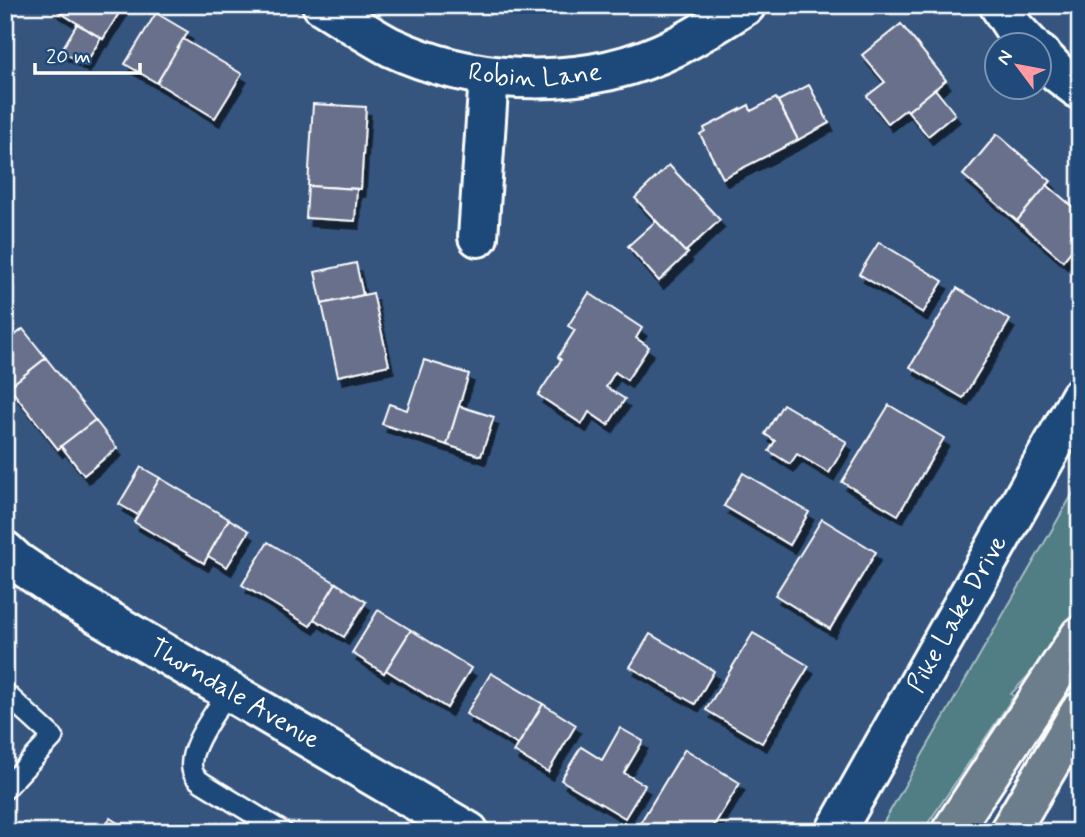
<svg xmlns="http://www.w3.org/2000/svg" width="1085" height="837" font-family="Mynerve,sans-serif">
	<defs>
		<filter id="shadow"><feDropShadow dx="4.5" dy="8" stdDeviation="0" flood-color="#0009"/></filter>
	</defs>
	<rect width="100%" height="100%" fill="#35557f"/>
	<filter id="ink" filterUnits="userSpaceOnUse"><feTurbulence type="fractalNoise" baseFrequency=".0143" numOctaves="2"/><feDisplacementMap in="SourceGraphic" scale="14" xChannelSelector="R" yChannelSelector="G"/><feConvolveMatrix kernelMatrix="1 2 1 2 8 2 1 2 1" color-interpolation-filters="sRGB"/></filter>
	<g filter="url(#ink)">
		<polygon fill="#517d85" stroke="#a8bec2" stroke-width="2" points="1080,481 1080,604 1042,661 1011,694 1014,696 922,832 878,832"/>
		<g fill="#68708b" stroke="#fff" stroke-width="2" filter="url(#shadow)">
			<polygon points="48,5 124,5 103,39"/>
			<polygon points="156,13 188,32 157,83 125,64"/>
			<polygon points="77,24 101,38 85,65 61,51"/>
			<polygon points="901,24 946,80 908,111 906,109 888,123 867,96 885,82 862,55"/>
			<polygon points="183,39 242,74 215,118 157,83"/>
			<polygon points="809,85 829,123 798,140 778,101"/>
			<polygon points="935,89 955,114 928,136 908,111"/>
			<polygon points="776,98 798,140 723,178 700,134 705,131 704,128 749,105 751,111"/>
			<polygon points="313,104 366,107 361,189 308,186"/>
			<polygon points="997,134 1051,181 1017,221 963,175"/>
			<polygon points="669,165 720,220 685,252 635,198"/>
			<polygon points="1047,185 1080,213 1080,240 1063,261 1017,221"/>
			<polygon points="308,186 357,189 355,221 306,218"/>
			<polygon points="656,221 685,252 686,251 688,253 659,281 628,246"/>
			<polygon points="879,242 943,281 923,313 859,274"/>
			<polygon points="356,263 363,295 322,304 315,272"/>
			<polygon points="957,288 1010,320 963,398 910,367"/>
			<polygon points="373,293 389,365 338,376 322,304"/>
			<polygon points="589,293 642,328 636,338 649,347 627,380 615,372 606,387 625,399 608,425 589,412 582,424 538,395 561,360 558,357 575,330 568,326"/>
			<polygon points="23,329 46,358 13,384 5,374 5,343"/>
			<polygon points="46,358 95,420 58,449 9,387"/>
			<polygon points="424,360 469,374 447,445 382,424 389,404 407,410"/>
			<polygon points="783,404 847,442 829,473 797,454 790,464 769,451 775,441 765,434"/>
			<polygon points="889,405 944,438 898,515 842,482"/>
			<polygon points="459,406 494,417 481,456 447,445"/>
			<polygon points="95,420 117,448 84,475 61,446"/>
			<polygon points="141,467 160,478 138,515 119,504"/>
			<polygon points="743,473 809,512 790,545 724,506"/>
			<polygon points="160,478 229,519 204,563 134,522"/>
			<polygon points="229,519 249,531 227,567 208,556"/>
			<polygon points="822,519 876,552 830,629 775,595"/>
			<polygon points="268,542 336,583 310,626 242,585"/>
			<polygon points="336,583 366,602 344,637 314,619"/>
			<polygon points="378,610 411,630 384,673 352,653"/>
			<polygon points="411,630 471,668 447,708 386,670"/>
			<polygon points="753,633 809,666 762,743 706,710"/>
			<polygon points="650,634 714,671 695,704 630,667"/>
			<polygon points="491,673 543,704 518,745 466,714"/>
			<polygon points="543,704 576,725 548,772 514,752"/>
			<polygon points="620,728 643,741 624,773 645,785 625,818 561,780 581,747 602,760"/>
			<polygon points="685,749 740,783 710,832 650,832 639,825"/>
			<polygon points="110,818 132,832 102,832"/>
		</g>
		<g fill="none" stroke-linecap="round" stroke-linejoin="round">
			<defs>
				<g id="service">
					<path d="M 229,691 C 218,709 180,756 195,776 C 197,779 200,781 203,783 L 283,832"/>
					<polyline points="5,693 53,737 5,789"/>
				</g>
				<g id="minor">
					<path id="s1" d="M 322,5 C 345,19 368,35 391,47 C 479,88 590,90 677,46 C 701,34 724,19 746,5"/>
					<polyline points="999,5 1014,28 1031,46"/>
					<polyline points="1040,54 1059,74 1080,90"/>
					<polyline points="478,237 489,76"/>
					<path id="s2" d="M 5,551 L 17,562 L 70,598 L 469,832"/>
					<path id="s3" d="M 835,832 L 1080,397"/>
				</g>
				<g id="motorway">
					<polyline points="951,832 1080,636"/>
					<polyline points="1009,832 1080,712"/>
				</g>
			</defs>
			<use href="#service" stroke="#fff" stroke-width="24"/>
			<use href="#minor" stroke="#fff" stroke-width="44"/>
			<use href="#motorway" stroke="#fff" stroke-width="44"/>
			<use href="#service" stroke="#1f4a7a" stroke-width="19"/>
			<use href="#minor" stroke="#1f4a7a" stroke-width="38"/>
			<use href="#motorway" stroke="#6c7d8b" stroke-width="38"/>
		</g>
	</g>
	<g text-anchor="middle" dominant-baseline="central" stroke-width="7" stroke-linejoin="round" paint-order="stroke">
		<g font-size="26" fill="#fff" stroke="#1f4a7a">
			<text stroke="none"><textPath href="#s1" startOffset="229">Robin Lane</textPath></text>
			<text stroke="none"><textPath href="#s3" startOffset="250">Pike Lake Drive</textPath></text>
			<text stroke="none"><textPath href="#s2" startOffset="271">Thorndale Avenue</textPath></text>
		</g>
	</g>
	<rect width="1085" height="837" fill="none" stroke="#1f4a7a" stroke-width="28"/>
	<rect x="14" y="14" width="1057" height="809" fill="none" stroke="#fff" stroke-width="2.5" filter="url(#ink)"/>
	<g transform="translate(1018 66) rotate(302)"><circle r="33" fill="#1f4a7a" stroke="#7992af" stroke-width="2"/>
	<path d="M0-5L12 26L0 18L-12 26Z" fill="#ff9aa2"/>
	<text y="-10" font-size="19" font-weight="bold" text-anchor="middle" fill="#ffffff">N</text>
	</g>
	<path d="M35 63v10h105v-10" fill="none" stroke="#ffffff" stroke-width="3.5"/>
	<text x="46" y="63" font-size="21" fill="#ffffff" stroke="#1f4a7a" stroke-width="5" paint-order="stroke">20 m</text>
</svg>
